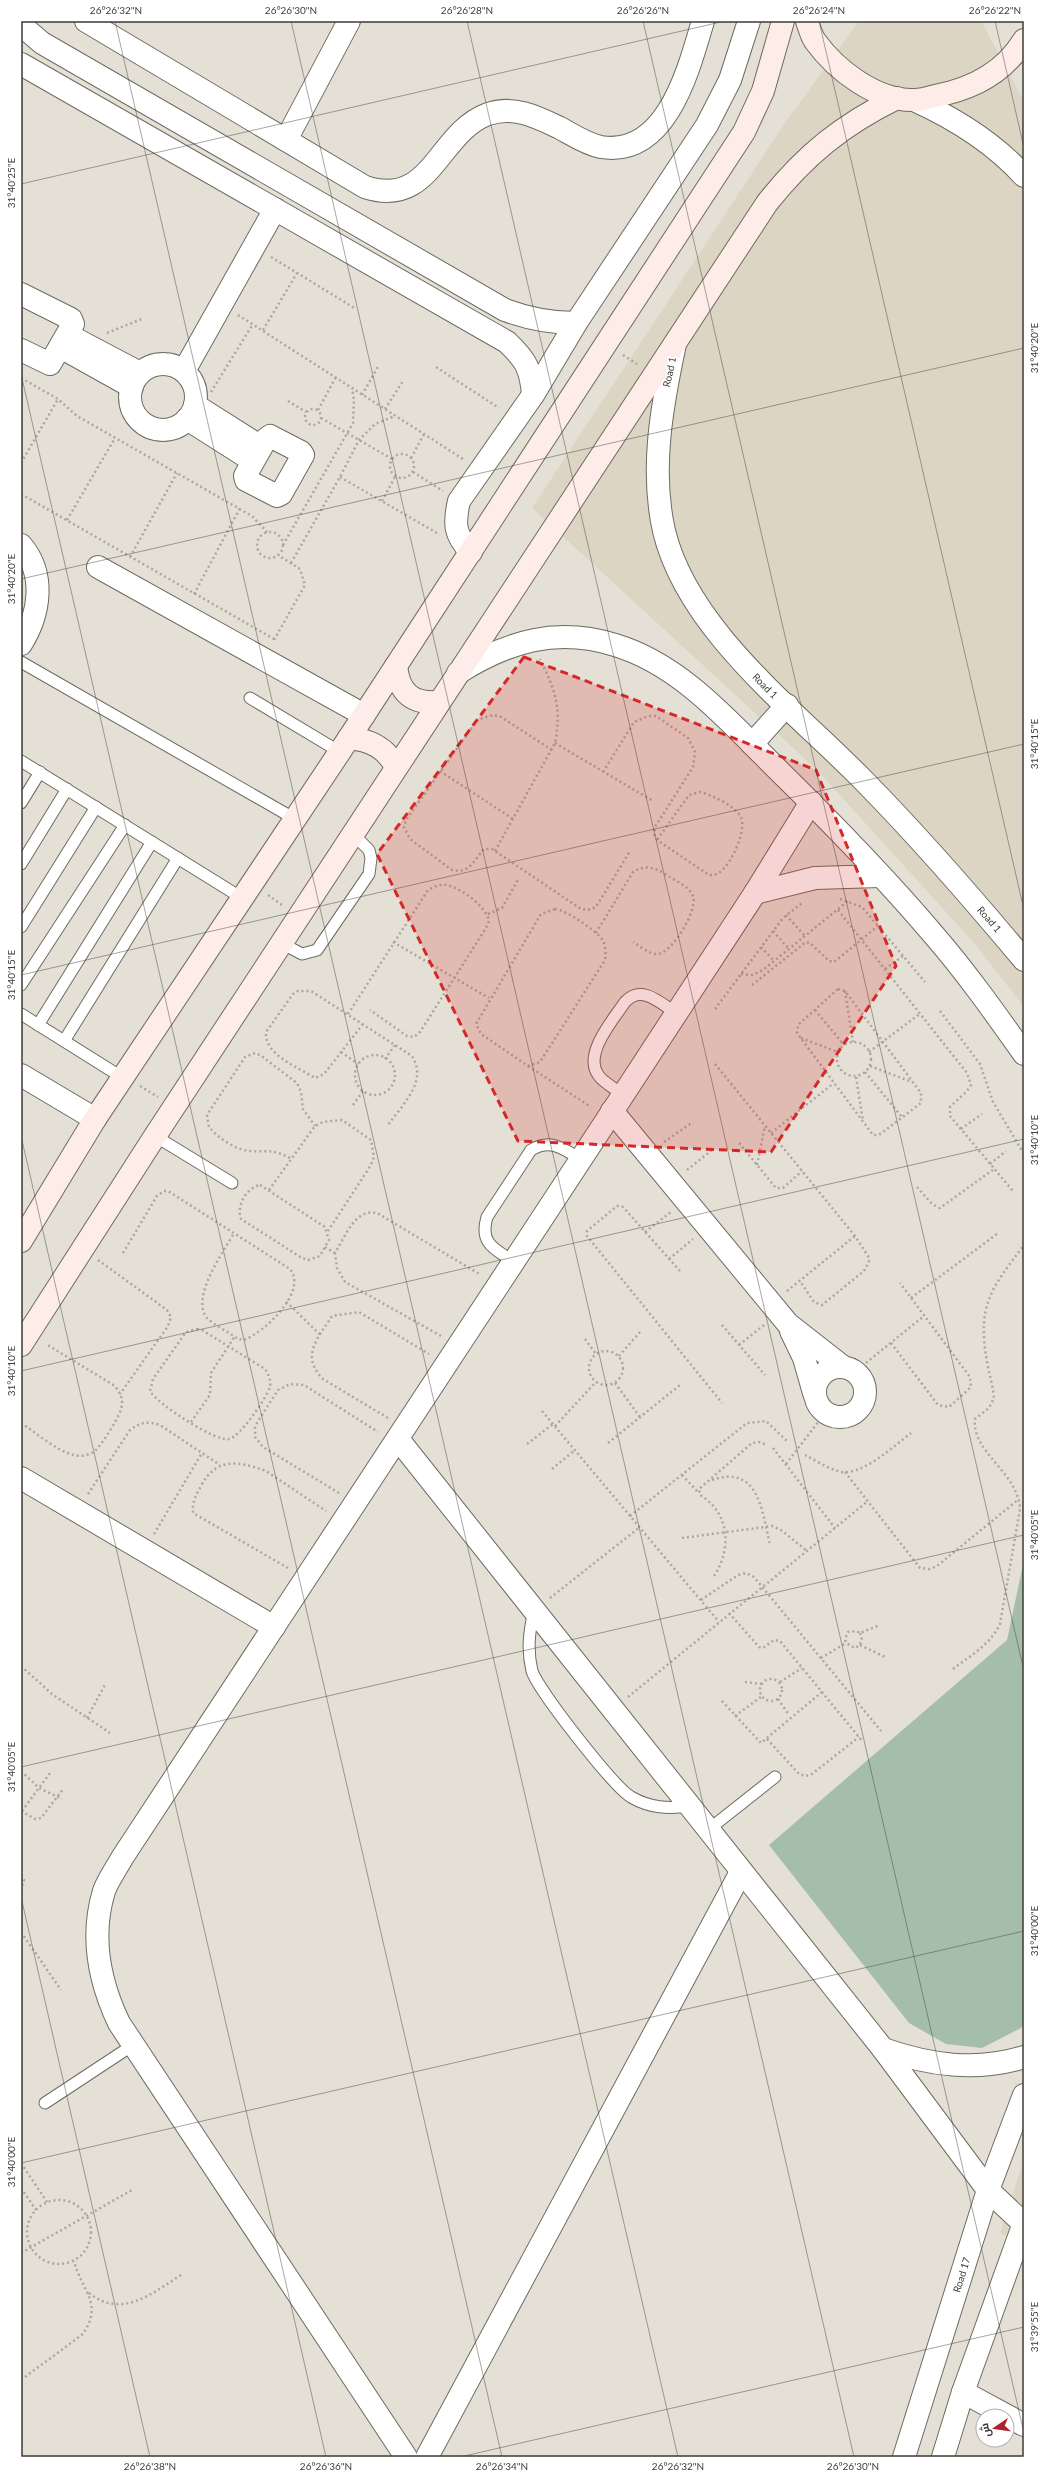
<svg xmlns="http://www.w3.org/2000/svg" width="1045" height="2478" font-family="Lato,Cairo,sans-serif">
	<rect width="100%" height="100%" fill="#e4e0d5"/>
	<g fill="#dcd5c3">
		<polygon points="859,21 981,21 1024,101 1024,1007 975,944 818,771 532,508 785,123"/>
		<polygon points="1024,2159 1024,2246 1000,2233"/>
	</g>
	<polygon fill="#a5beaa" points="1024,1560 1024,2024 1021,2028 982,2048 946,2044 909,2023 769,1845 1007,1640"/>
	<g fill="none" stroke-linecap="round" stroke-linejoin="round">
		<defs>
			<g id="lane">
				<polyline points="21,662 295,819"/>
				<polyline points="250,698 340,752"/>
				<polyline points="21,761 242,898"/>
				<polyline points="21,803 40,772"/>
				<polyline points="21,864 67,789"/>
				<polyline points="21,927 96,807"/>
				<polyline points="281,943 302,954 317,950 369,874 371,858 369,850 353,834"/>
				<polyline points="21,985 125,825"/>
				<polyline points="21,1014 123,1078"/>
				<polyline points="38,1025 152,842"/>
				<polyline points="64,1041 178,858"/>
				<path d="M 623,1095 C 616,1089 604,1083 599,1076 C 582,1055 613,1020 625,1002 C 642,984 660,1003 676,1013"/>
				<polyline points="155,1136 232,1183"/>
				<path d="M 514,1262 C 495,1249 479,1244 487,1217 L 531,1150 C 551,1138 563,1149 581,1159"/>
				<path d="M 534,1611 C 529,1632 527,1650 532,1671 C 538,1690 613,1786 631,1797 C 650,1808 668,1809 690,1806"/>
				<polyline points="708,1830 775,1777"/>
				<polyline points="45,2103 133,2045"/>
			</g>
			<g id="street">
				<path d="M 86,21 L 365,187 C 432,209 437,133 488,114 C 514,105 537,117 560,128 C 573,135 586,144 601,147 C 667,158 689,68 703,21"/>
				<path d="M 21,25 L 42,43 L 505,310 C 529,319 550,323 576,323"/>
				<path d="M 21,64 L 507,342 C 526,360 531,369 533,395"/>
				<path d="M 914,100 C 956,119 993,142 1024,176"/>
				<polyline points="286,140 349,21"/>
				<polyline points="21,294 71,319 73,324 50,364 21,350"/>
				<polyline points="68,335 140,373"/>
				<path id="s1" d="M 675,344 C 662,405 650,469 664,531 C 688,631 796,711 865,782 C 921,839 973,899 1024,960"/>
				<polyline points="64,349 132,387"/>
				<circle cx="163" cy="397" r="33"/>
				<polyline points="184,371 275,209"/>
				<polyline points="195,405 261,447"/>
				<polyline points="187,419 253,461"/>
				<polygon points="270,436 301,452 303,455 281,494 277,496 246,480 245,476 266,439"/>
				<path d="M 21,545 C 46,574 40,614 21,644"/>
				<path d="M 471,552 C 454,535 454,523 459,501 L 533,395 L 576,323 L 707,125 L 730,80 L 749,21"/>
				<polyline points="98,567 364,715"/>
				<path d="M 458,673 C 508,641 557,627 615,645 C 679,664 727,719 773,765 C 828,819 883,875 933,934 C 966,972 995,1013 1024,1054"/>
				<polyline points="752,744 787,705"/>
				<polyline points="755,893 815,878 880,876"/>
				<polyline points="21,1075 95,1119"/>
				<polyline points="612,1111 788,1324 843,1367"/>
				<polyline points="791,1331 804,1358 814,1393"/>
				<circle cx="840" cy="1392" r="25"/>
				<polyline points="398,1439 883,2049 988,2190 1024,2224"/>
				<polyline points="21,1478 274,1627"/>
				<path d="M 883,2049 C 929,2065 976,2072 1024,2057"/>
				<polyline points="963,2392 1024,2425"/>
				<path d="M 406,2457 L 119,2023 C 99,1981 90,1937 104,1891 C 108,1880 116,1869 122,1858 L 608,1118 L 755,893 L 811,802"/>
				<polyline points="427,2457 741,1872"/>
				<path id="s2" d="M 904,2457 L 988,2190 L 1024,2095"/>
				<polyline points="943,2457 963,2392 1024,2223"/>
			</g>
			<g id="secondary">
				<path d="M 807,21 C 809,27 811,35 815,41 C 836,70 876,101 914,100 C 921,100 928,98 935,96 C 973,89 1004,73 1024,40"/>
				<path d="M 396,666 C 399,693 412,704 439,702"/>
				<path d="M 349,738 C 371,740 386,748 396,767"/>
				<polyline points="21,1241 95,1119 349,738 744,132 763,91 783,21"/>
				<path d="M 21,1345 L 155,1136 L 767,203 C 805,155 842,125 897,98"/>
			</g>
		</defs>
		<use href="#lane" stroke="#6e6b61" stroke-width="13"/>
		<use href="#street" stroke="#6e6b61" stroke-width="24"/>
		<use href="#secondary" stroke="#6e6b61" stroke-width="24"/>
		<g stroke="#aaa79e" stroke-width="2.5" stroke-dasharray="2 3" stroke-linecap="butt">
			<polyline points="271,257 356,309"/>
			<polyline points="238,315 463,459"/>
			<polyline points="263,330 297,273"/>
			<polyline points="107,333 144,318"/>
			<polyline points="623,355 637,364"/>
			<polyline points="436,367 499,408"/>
			<polyline points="21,378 58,399 77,416 252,516 267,532"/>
			<polyline points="211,392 253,324"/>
			<polyline points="362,395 379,365"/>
			<polyline points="288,401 306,412"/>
			<polyline points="385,409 403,381"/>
			<circle cx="313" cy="417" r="8"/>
			<polyline points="318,410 336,377"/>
			<polyline points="321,418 392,459"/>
			<circle cx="402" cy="466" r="12"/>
			<polyline points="411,458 424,434"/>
			<polyline points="21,463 58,399"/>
			<polyline points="413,472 443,491"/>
			<polyline points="340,477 437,533"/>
			<polyline points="21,494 274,639"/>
			<polyline points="382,501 395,477"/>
			<polyline points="67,520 115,438"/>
			<circle cx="270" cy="545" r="13"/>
			<polyline points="283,545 353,423 354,400 352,388"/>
			<polyline points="130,557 177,473"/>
			<polyline points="291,563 340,477 359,440 375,424 395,416"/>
			<polyline points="194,594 240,508"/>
			<polyline points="274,640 305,585 300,569 278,555"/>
			<polyline points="555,743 653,801"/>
			<path d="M 552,750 L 501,717 L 493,715 L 477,720 L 406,820 L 404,827 L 410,839 L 452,870 C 470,874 474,860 484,849 L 492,849 L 581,909 L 588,910 L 596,907 L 630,851"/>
			<polyline points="440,771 513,819"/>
			<path d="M 603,772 L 634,722 L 648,716 L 656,716 L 688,738 L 695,752 L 693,767 L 655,827 L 654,834 L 657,840 L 709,875 C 713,875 717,875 720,872 C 731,865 747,830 741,817 C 735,806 712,795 700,792 L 689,795 L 657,840"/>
			<path d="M 495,851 L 555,743 C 562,707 555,690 540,659"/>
			<polyline points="268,895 282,905"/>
			<polyline points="840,899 862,907 925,982"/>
			<path d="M 555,909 C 566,910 595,930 602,939 C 606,946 606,953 605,960 L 540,1062 L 528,1066 L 481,1034 L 476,1024 L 541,914 Z"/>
			<polyline points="838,910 967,1073 971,1085 967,1091 950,1107 950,1116 1013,1191"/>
			<polyline points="488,914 502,908 519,878"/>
			<polyline points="786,915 805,936"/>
			<polyline points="773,931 789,949"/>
			<path d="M 596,933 L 633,872 C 646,864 655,868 667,875 C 675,881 689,886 693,896 C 698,910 672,954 657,954 C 649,954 640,946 633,942"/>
			<polyline points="393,942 489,998"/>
			<polyline points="761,947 774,961"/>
			<polyline points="885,969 903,956"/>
			<polyline points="741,974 752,975 763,970 848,901"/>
			<polyline points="752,985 806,942 810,943 829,961 834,962 878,926"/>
			<polygon points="838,989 845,991 921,1093 921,1103 879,1135 873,1135 797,1033 798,1025"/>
			<polyline points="845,991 853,1042"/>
			<polyline points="715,1009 783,918 802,903"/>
			<polyline points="815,1010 844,1045"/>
			<polyline points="940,1011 980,1064 993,1102 1024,1154"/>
			<path d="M 348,1014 L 428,890 C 434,887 439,884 446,885 C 460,887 487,907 489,921 L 486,928 L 420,1032 L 414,1037 L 407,1036 L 370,1010"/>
			<path d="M 363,1024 L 324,1074 L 315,1078 C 298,1067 264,1055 266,1032 L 293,994 L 298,991 L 311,991 L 412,1056 C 428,1081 403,1104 388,1125"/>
			<polyline points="801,1038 838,1052"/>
			<circle cx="854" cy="1059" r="17"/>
			<polyline points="341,1052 358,1064"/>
			<polyline points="869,1052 921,1013"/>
			<circle cx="375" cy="1075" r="20"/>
			<polyline points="385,1059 395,1045"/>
			<polyline points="715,1064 855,1236 868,1256 869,1262 864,1271 822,1305 814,1302 800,1281"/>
			<polyline points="528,1066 591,1107"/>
			<polyline points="870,1066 912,1082"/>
			<polyline points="865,1072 902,1117"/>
			<polyline points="856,1077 863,1121"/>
			<polyline points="140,1086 158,1097"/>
			<polyline points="353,1105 363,1091"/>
			<polyline points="961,1129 982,1114"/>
			<polyline points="771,1133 834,1083"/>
			<polyline points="664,1142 693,1122"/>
			<polyline points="739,1143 776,1188 783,1188 802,1171"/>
			<path d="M 290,1158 C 272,1149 270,1152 251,1151 C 237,1151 218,1138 209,1127 L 207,1115 L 245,1057 L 255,1053 L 260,1055 L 297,1083 L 301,1092 L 303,1109 L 315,1126"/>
			<polyline points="990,1164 1006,1151"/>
			<polyline points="757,1165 765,1126"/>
			<polyline points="687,1170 712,1150"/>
			<path d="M 260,1185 L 325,1227 L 329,1240 L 320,1256 L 308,1260 L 302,1258 L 241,1219 C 236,1206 246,1188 260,1185 Z"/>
			<polyline points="917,1187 932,1204 940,1208 994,1169"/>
			<polyline points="269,1190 315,1126 323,1122 342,1120 371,1140 374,1157 371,1165 328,1231"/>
			<polyline points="645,1232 671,1212"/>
			<polyline points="325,1247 335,1253"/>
			<path d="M 123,1253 L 157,1196 L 164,1191 L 168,1191 L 290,1269 C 308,1291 265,1332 244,1340 L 238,1339 C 229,1332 215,1326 207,1318 C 190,1298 224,1251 234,1233"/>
			<polyline points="669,1259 693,1239"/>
			<polyline points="98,1260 167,1310 171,1317 168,1326 120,1394"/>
			<polyline points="680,1271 623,1207 617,1206 587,1231 587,1236 722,1403"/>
			<polyline points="787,1291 855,1236"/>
			<polyline points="911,1298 997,1234"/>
			<path d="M 286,1302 C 298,1312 308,1324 321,1335"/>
			<polyline points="722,1325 765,1375"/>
			<path d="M 197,1329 L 202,1330 L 265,1369 C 269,1375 271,1380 270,1387 C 267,1397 240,1437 229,1439 C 217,1443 156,1403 150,1391 L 153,1379 L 186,1332 Z"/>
			<path d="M 441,1336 L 345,1282 L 337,1268 L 335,1253 C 345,1237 355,1208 377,1213 L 481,1275"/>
			<polyline points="585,1339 596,1354"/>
			<polyline points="891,1343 938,1405 949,1407 971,1387 970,1377 900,1283"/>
			<polyline points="739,1345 764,1325"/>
			<circle cx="606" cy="1368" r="17"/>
			<polyline points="619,1356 640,1332"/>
			<polyline points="862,1366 924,1316"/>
			<polyline points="615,1383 640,1417"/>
			<polyline points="542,1411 719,1622"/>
			<path d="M 388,1418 L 323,1379 C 300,1356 318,1338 332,1316 L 359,1312 L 429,1354"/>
			<polyline points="191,1422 210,1395 211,1373 235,1336"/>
			<path d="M 21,1423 C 35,1432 58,1452 74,1455 C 80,1457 90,1455 95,1451 C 102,1444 123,1413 122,1403 C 122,1396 119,1392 115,1386 L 46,1344"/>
			<polyline points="555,1426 596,1382"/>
			<polyline points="608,1443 680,1385"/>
			<polyline points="527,1444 553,1424"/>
			<polyline points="773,1448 835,1528"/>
			<path d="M 805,1455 C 815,1460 827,1468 838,1471 C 859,1479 895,1445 911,1433"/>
			<polyline points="786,1464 825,1413"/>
			<polyline points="552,1469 575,1450"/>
			<polyline points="845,1472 920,1568 929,1569 937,1566 1019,1499"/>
			<polyline points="682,1475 698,1492"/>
			<path d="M 712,1480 C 759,1464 762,1511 770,1545"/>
			<polyline points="339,1493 263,1447 255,1437 255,1426 278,1390 290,1384 304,1385 378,1432"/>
			<path d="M 88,1494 L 130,1430 C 141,1422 147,1421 160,1425 L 220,1465"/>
			<polyline points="630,1516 747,1423 766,1421 788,1442"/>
			<polyline points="154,1534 202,1453"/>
			<polyline points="682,1538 772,1526 781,1530 807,1551"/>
			<path d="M 288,1568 L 193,1513 C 192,1502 196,1495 201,1486 C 216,1457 239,1461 266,1471 L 326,1511"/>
			<path d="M 714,1576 C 732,1549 730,1513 700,1495 L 699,1489 L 752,1443 L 760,1442 L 766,1445"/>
			<polyline points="550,1598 640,1527"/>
			<polyline points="701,1600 738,1575 746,1573 754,1577 881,1731"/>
			<polyline points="729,1613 759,1647 763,1648 774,1640 780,1641 863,1742"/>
			<polyline points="860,1633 862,1637 860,1645 855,1648 846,1643 845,1639 848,1632 856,1631 860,1633 880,1625"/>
			<polyline points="860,1645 885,1657"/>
			<polyline points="821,1658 846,1643"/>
			<polyline points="21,1666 52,1694 110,1733"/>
			<path d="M 953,1669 C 971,1655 990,1645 1000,1624 L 1020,1509 C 1018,1472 971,1452 975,1419 L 989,1408 L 994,1398 C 993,1385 989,1374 987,1362 C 977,1304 991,1289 1024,1245"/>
			<circle cx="771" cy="1690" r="11"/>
			<polyline points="745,1682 761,1684"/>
			<polyline points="780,1682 802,1668"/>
			<polyline points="628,1697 868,1501"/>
			<polyline points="778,1699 789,1715"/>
			<polyline points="722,1701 761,1743 822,1692"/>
			<polyline points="735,1716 761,1697"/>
			<polyline points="87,1718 106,1683"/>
			<polyline points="767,1739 799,1774 806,1776 812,1774 859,1737"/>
			<polyline points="21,1771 39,1788 62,1799"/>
			<polyline points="21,1811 35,1819 41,1818 64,1788"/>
			<polyline points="22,1811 50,1773"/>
			<polyline points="21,1875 24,1880 21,1889"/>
			<polyline points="21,1932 61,1990"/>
			<polyline points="21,2163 47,2202"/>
			<polyline points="21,2188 36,2210"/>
			<circle cx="59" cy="2232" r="32"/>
			<polyline points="21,2253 132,2190"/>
			<path d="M 89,2293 C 122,2319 151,2294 181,2275"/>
			<path d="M 25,2377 L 83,2334 C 104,2303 81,2290 74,2261"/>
		</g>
		<use href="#lane" stroke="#fff" stroke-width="11"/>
		<use href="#street" stroke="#fff" stroke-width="22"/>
		<use href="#secondary" stroke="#feece8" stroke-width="22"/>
	</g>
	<path fill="#d62828" fill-opacity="0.2" stroke="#d62828" stroke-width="3" stroke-dasharray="8 5" stroke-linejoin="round" d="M 524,657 L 816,770 L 896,966 L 771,1152 L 518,1141 L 377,854 Z"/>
	<path fill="none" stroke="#3d3b37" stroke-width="1" stroke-opacity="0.45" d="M 115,21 L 678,2457M 291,21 L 854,2457M 467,21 L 1024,2433M 643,21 L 1024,1671M 819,21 L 1024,910M 995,21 L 1024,148M 21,184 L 725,21M 21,374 L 502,2457M 21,579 L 1024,348M 21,975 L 1024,744M 21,1136 L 326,2457M 21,1371 L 1024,1139M 21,1767 L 1024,1535M 21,1897 L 150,2457M 21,2163 L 1024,1931M 460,2457 L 1024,2327"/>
	<g text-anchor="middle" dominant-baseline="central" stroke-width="4" stroke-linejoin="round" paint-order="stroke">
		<g font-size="10" fill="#3d3b37" stroke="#fff">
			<text transform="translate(669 372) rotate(-78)">Road 1</text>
			<text stroke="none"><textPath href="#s1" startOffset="376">Road 1</textPath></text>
			<text stroke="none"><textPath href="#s1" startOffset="700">Road 1</textPath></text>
			<text stroke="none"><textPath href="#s2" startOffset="191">Road 17</textPath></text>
		</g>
	</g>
	<rect width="1045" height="2478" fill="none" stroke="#ffffff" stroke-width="44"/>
	<g transform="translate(995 2428) rotate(257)"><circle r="19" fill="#ffffff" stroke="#b1b1af"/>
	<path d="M0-3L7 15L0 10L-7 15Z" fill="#b22127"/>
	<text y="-6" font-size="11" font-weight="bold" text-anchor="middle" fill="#3d3b37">ش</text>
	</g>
	<rect x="22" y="22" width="1001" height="2434" fill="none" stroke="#3d3b37" stroke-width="1.5"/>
	<g font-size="10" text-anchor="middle" fill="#3d3b37">
		<text x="116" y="14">26°26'32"N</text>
		<text x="291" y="14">26°26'30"N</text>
		<text x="467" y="14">26°26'28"N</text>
		<text x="643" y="14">26°26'26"N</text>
		<text x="819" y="14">26°26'24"N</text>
		<text x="995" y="14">26°26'22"N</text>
		<text transform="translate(11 183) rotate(-90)" y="4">31°40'25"E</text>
		<text transform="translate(1034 348) rotate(-90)" y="4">31°40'20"E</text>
		<text transform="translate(11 579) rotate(-90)" y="4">31°40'20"E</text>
		<text transform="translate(1034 744) rotate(-90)" y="4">31°40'15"E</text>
		<text transform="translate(11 975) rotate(-90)" y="4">31°40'15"E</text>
		<text transform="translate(1034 1140) rotate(-90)" y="4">31°40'10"E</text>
		<text transform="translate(11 1371) rotate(-90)" y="4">31°40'10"E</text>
		<text transform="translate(1034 1535) rotate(-90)" y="4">31°40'05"E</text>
		<text transform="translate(11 1767) rotate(-90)" y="4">31°40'05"E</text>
		<text transform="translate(1034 1931) rotate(-90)" y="4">31°40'00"E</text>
		<text transform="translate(11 2162) rotate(-90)" y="4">31°40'00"E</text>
		<text transform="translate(1034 2327) rotate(-90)" y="4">31°39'55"E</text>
		<text x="150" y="2470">26°26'38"N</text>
		<text x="326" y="2470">26°26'36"N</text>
		<text x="502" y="2470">26°26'34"N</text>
		<text x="678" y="2470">26°26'32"N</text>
		<text x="853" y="2470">26°26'30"N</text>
	</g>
</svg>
